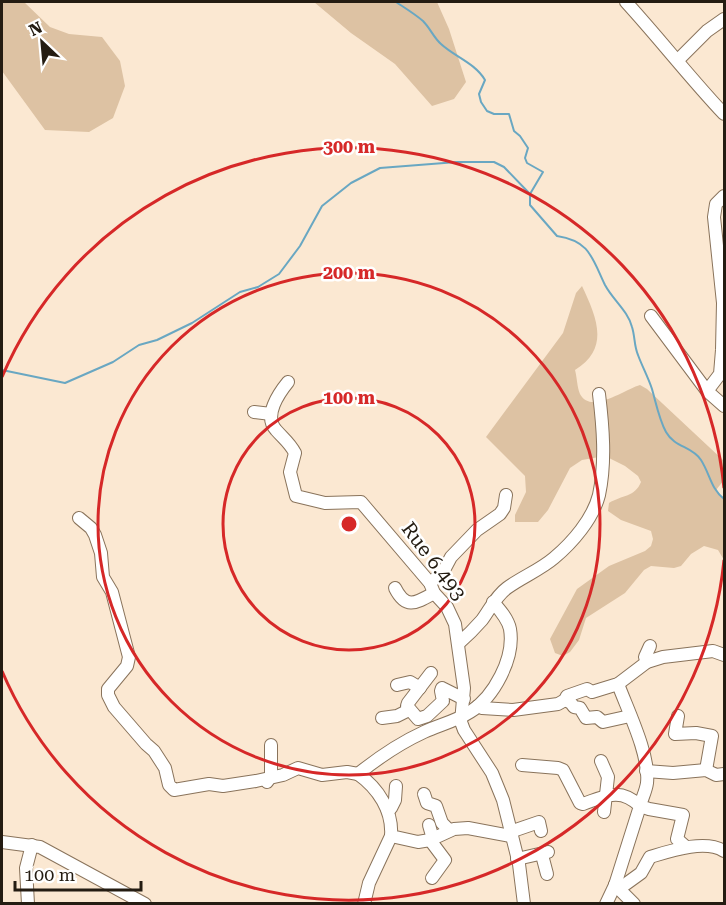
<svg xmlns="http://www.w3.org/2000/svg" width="726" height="905" font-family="'Roboto Serif',serif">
	<rect width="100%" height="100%" fill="#fbe8d2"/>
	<g fill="#ddc2a3">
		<polygon points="2,2 24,2 50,27 69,34 102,37 120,61 125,86 113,118 89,132 45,130 2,71"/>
		<polygon points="314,2 437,2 449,29 466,82 454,99 432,106 395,64 351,33"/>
		<path d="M 582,286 C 596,316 611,348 575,370 C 577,377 577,387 580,394 C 591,415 625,389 640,385 L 647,389 L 724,461 L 724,480 L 716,490 L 724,498 L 724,560 L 718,550 L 704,546 L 691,554 L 681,566 L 674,568 L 651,566 L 644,570 L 625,593 L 586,618 L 579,640 L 570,652 L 563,656 L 555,653 L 550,639 L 577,589 L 609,566 L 645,551 L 651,546 L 653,539 L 651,531 L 621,520 L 608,511 L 609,503 C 622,495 635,497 641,482 L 638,476 L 625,466 L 605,456 L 582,460 L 570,468 L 548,510 L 538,522 L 515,522 L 515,515 L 526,492 L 525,476 L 486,437 L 563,333 L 576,293 Z"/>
	</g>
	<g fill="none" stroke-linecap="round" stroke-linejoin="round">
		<g stroke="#69a7c2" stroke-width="2">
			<path d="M 396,2 C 405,8 415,14 423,21 C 430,28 434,38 441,44 C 455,57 475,63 485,80 L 479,94 L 481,102 L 487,111 L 494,114 L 509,114 L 514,131 L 520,136 L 528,148 L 525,158 L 527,163 L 543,172 L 530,194 L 530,205 L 557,236 C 590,241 592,258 605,285 C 613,300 628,311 632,327 C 635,336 634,346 638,355 C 642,366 648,377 652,389 C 656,403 659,419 666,432 C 675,448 692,446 701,460 C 710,474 711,489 724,499"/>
			<polyline points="2,370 65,383 113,362 139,345 157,340 192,323 240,292 258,287 279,274 300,246 322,206 351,183 380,168 457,162 494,162 504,167 530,194"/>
		</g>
		<defs>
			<g id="minor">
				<path d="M 626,2 C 659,38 690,78 724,114"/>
				<polyline points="678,60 707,31 724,19"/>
				<polyline points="651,316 707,391 724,406"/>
				<path d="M 288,382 C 279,393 263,416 276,430 C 283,438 290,443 295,453 L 290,472 L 296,496 L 325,503 L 361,502 L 430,583 L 434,593 L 447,607 L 455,624 L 464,688 L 461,722 L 464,730 L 492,773 L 503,800 L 519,864 L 524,904"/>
				<polyline points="707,391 720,374 722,350 723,303 714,217 716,204 724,196"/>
				<polyline points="254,412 271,414"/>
				<polyline points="79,518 91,528 95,535 101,553 103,577 112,592 129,657 127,666 108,689 108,695 114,707 146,744 154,751 165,768 169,785 174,790 209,784 223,786 256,781 283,775 298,768 322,775 347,772 358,774"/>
				<polyline points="430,583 443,572 451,557 477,530 500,514 504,508 506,495"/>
				<path d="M 395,588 C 406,610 416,603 434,593"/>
				<path d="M 493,602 C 500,610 508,619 510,629 C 515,658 494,697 470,712 C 456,721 439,725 424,732 C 400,743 378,758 358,774 C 378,788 393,811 391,836 L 418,842 L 430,840 L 454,829 L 468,828 L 511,836"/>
				<path d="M 459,643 C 467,636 475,628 482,620 C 490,609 496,596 507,588 C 522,577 540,570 554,558 C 572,543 593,519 599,495 C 606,462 603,427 599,394"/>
				<polyline points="647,662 645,657 650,646"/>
				<polyline points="431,673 408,703 407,706 418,719 427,716 443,701 441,691 442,688 464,699"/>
				<path d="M 618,684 C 628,711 650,755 647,783 C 646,791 642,798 640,806 L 649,809 L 683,815 L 677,839 L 686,847"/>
				<polyline points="397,685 410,682 420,688"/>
				<polyline points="565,700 571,703 574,707 580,708 586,718 597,717 603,722 630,716"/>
				<polyline points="478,706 482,708 513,710 558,704 565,700 567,696 587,689 592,692 618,684 647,662 663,657 713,651 724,655"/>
				<polyline points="678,716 675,734 696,733 712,736 706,770"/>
				<polyline points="382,718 397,716 409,710"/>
				<polyline points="601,761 608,777 604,812"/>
				<path d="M 522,765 L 558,768 L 563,770 L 580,803 L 583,804 C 606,796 620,787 640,806 L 615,885 L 606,904"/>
				<polyline points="646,771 673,773 706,770 716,775 724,774"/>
				<polyline points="267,782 271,776 271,745"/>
				<polyline points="424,794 427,803 436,806 442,823 449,830"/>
				<polyline points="387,809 391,808 395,800 396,786"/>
				<polyline points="429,825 433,839"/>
				<polyline points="510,832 539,822 541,831"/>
				<polyline points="430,840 445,860 432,878"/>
				<polyline points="2,842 40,847 145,904"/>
				<polyline points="542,855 547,874"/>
				<polyline points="517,859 548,852"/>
				<path d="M 615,885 L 623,886 L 641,873 L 650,857 C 670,851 705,839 724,851"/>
				<polyline points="615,885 634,904"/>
				<polyline points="28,904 26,868 32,845"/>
				<polyline points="364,904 369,883 391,836"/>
			</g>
		</defs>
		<use href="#minor" stroke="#89735b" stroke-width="14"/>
		<use href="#minor" stroke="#fff" stroke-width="12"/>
	</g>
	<g fill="none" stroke="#d62828" stroke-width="3">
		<circle cx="349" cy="524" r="126"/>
		<circle cx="349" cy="524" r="251"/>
		<path d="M724 560A377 377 0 0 1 2 671M2 377A377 377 0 0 1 724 488"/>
	</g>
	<g text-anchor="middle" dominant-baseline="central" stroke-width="5" stroke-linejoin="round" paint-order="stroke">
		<g font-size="20" fill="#241c12" stroke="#fff">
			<text transform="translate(434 561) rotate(53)">Rue 6.493</text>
		</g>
	</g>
	<circle cx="349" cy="524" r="9" fill="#d62828" stroke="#fff" stroke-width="3"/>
	<g font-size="18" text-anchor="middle" font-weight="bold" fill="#d62828" stroke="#fff" stroke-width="5" stroke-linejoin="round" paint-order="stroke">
		<text x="349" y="153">300 m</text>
		<text x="349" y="279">200 m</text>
		<text x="349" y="404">100 m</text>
	</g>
	<rect width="726" height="905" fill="none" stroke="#241c12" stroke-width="6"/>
	<g transform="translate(42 42) rotate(334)" stroke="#ffffff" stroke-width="4.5" paint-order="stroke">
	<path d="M0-4.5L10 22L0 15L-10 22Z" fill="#241c12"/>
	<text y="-9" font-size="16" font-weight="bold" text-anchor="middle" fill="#241c12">N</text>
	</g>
	<path d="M15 881v9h126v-9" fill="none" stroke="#241c12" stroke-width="3"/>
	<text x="24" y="881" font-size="18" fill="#241c12" stroke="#ffffff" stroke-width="4.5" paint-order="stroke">100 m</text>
</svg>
